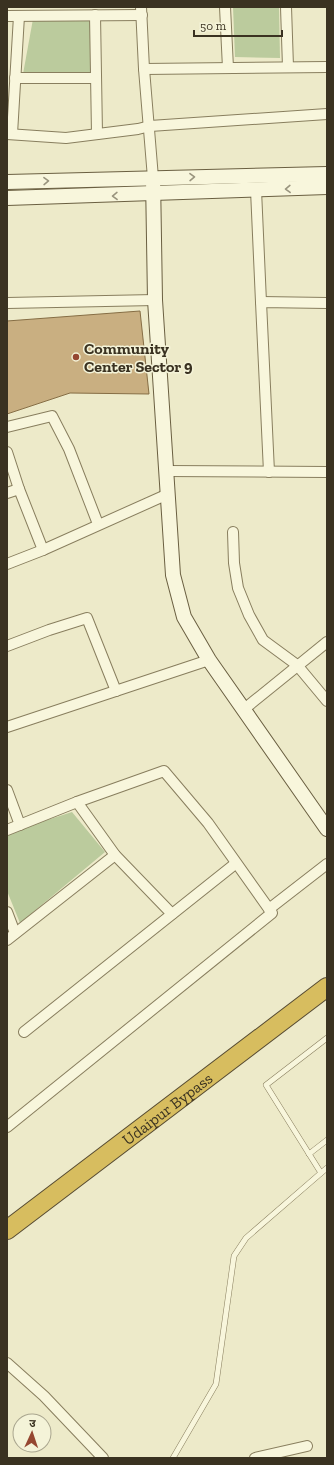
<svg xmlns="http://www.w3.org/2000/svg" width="334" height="1465" font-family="'Zilla Slab','Noto Sans Devanagari',serif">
	<rect width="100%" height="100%" fill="#edeac9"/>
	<g fill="#bbcb9d">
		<polygon points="233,7 279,7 280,58 235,57"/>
		<polygon points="33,19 92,20 94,76 23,74"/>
		<polygon points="72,812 105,852 20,923 7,891 7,833"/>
	</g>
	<polygon fill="#c9af81" stroke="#866e45" points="140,311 149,394 70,393 7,414 7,321"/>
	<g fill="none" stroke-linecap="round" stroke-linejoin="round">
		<defs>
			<g id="lane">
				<polyline points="309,1154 327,1140"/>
				<polyline points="321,1173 327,1168"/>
				<polyline points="173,1458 216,1384 234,1256 246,1238 321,1173 266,1085 327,1038"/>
			</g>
			<g id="street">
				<polyline points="141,7 144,69 153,178"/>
				<polyline points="225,7 228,68"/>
				<polyline points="286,7 288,67"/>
				<polyline points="95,15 97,134"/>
				<polyline points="7,16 142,15"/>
				<polyline points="144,69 327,67"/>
				<polyline points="15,78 96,78"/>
				<polyline points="7,134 66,138 138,129 150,126 327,114"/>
				<polyline points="12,134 19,16"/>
				<polyline points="256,190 261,302"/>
				<polyline points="7,303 155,300"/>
				<polyline points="7,427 52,416 69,449 98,524"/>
				<polyline points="7,452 19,489"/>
				<polyline points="167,471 327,472"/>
				<polyline points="269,472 261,302 327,303"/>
				<polyline points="7,493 19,489 43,550"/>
				<polyline points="233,532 234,563 238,588 249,615 263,640 297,665 327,701"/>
				<polyline points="7,564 43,550 168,494"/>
				<polyline points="7,646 49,630 87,618 116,691"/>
				<polyline points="243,710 327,642"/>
				<polyline points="7,727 209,660"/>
				<polyline points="7,790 20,825"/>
				<polyline points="77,802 164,771 208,823 269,909 327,864"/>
				<polyline points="7,830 77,802 115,855 172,914"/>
				<polyline points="7,912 15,933"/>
				<polyline points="7,940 115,855"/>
				<polyline points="24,1032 235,864"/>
				<polyline points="7,1127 272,913 269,909"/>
				<polyline points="7,1363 44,1396 103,1458"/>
				<polyline points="255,1458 307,1446"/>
			</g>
			<g id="secondary">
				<polyline points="153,178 155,300 173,575 184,617 209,660 327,829"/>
				<polyline points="7,182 327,174"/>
				<polyline points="7,198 327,187"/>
			</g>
			<g id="highway">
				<path id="s1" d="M 7,1230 L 327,987"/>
			</g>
		</defs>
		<use href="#lane" stroke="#887e5e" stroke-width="6"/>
		<use href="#street" stroke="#887e5e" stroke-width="12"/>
		<use href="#secondary" stroke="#6a5f41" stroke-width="16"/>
		<use href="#highway" stroke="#574b32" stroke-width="20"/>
		<use href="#lane" stroke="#f8f6dc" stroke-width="5"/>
		<use href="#street" stroke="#f8f6dc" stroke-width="10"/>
		<use href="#secondary" stroke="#f8f6dc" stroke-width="14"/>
		<use href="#highway" stroke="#d7bd5f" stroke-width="18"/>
	</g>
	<defs><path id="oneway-chevron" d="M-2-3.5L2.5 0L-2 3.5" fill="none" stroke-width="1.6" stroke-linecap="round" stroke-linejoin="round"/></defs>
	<g stroke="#99947e">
		<use href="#oneway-chevron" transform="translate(192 177) rotate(-1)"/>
		<use href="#oneway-chevron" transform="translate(46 181) rotate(-1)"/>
		<use href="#oneway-chevron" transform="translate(288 189) rotate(178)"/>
		<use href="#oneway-chevron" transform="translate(115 196) rotate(179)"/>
	</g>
	<circle fill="#954731" stroke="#f4f3d8" stroke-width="1.5" cx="76" cy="357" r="4"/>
	<g text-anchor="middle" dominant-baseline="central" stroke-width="3" stroke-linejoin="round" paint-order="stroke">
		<g font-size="16" font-weight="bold" fill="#3a3221" stroke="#f4f3d8" text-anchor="start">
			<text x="84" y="348">Community<tspan x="84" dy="18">Center Sector 9</tspan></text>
		</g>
		<g font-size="16" fill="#3a3221" stroke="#f4f3d8">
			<text stroke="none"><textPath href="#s1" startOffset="201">Udaipur Bypass</textPath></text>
		</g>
	</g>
	<rect width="334" height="1465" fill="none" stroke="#3a3221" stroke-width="16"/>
	<g transform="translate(32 1433) rotate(3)"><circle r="19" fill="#f4f3d8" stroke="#aaa68f"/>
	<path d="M0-3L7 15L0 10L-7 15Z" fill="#954731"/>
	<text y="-6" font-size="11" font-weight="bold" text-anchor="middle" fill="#3a3221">उ</text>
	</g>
	<path d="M194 30v6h88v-6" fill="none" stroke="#3a3221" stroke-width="2"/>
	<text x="200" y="30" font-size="12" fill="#3a3221" stroke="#f4f3d8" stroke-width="3" paint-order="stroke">50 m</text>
</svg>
